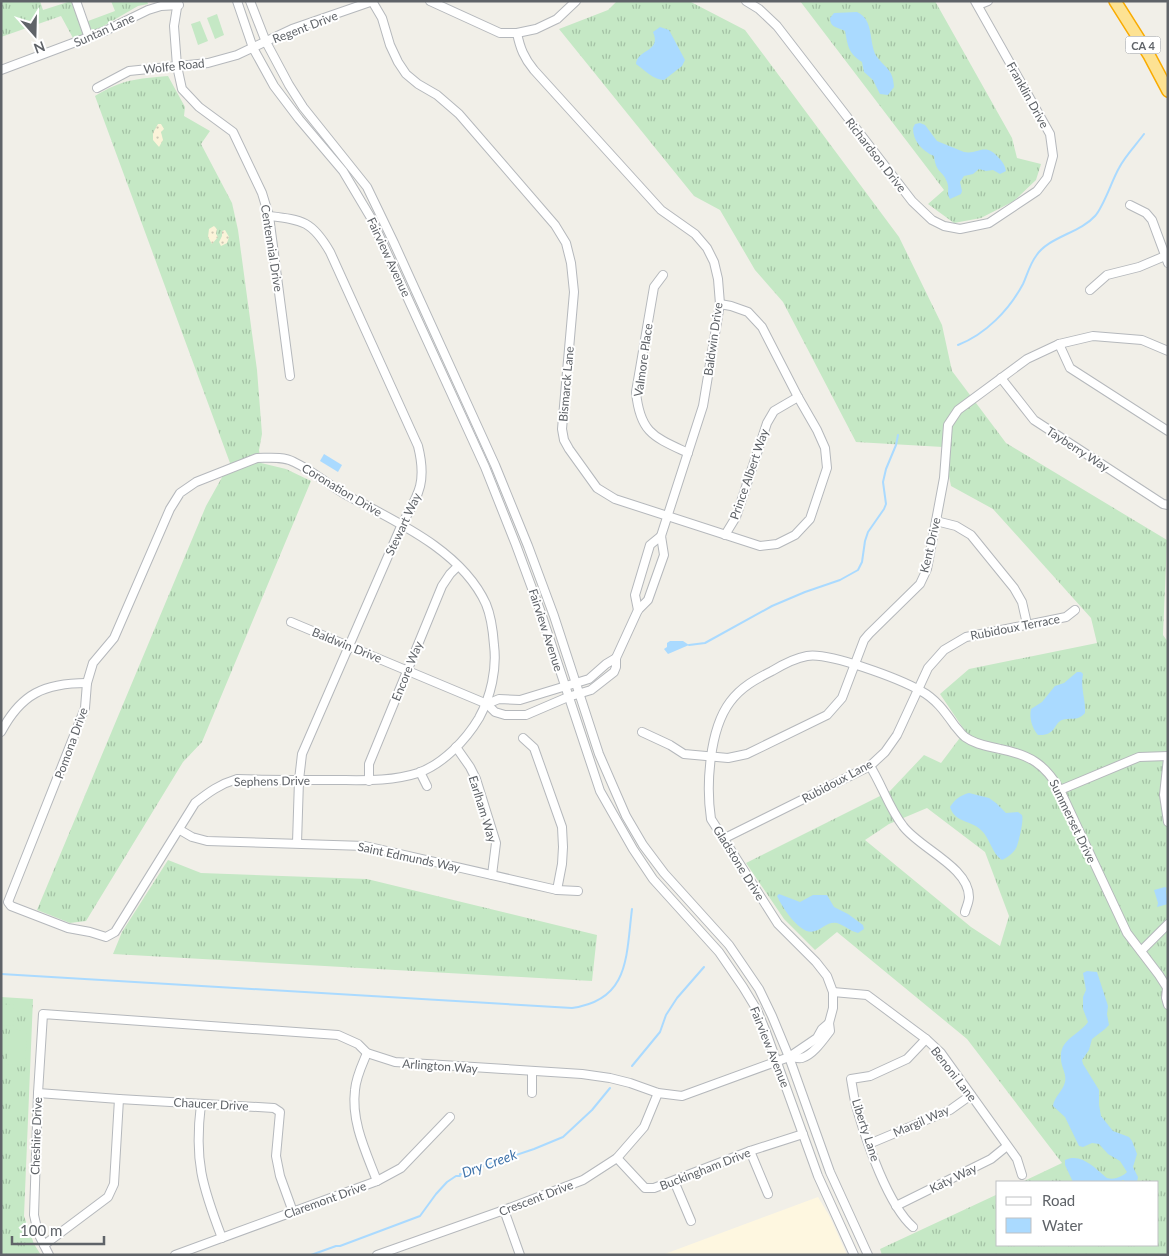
<svg xmlns="http://www.w3.org/2000/svg" width="1169" height="1256" font-family="Lato,sans-serif">
	<defs>
		<pattern id="grass-tufts" width="24" height="20" patternUnits="userSpaceOnUse" patternTransform="scale(1.25)"><rect width="24" height="20" fill="#c5e8c5"/><path d="M3 7l-1-3M5 7V3M7 7l1-3M15 17l-1-3M17 17v-4M19 17l1-3" fill="none" stroke="#a3c0a4"/></pattern>
		<pattern id="sand-dots" width="8" height="8" patternUnits="userSpaceOnUse" patternTransform="scale(1.25)"><rect width="8" height="8" fill="#fbf3d9"/><path d="M2 2h.1M6 6h.1" fill="none" stroke="#cec8b4" stroke-width="1.8" stroke-linecap="round"/></pattern>
	</defs>
	<rect width="100%" height="100%" fill="#f1efe8"/>
	<polygon fill="#fef7e0" points="818,1197 830,1217 847,1255 662,1255"/>
	<g fill="url(#grass-tufts)" fill-rule="evenodd">
		<polygon points="1,1 40,1 43,10 71,1 80,24 115,11 111,1 147,1 148,4 138,6 100,28 73,38 61,16 1,37"/>
		<path d="M 617,1 L 689,1 L 745,30 L 899,237 L 942,325 L 952,371 L 1006,443 L 1167,540 L 1163,635 L 1168,642 L 1168,1255 L 882,1255 L 880,1249 L 998,1194 L 998,1245 L 1158,1245 L 1158,1182 L 1022,1182 L 1062,1163 L 967,1039 L 837,932 L 815,950 L 784,919 L 746,863 L 890,791 L 924,755 L 941,763 L 965,731 L 940,694 L 969,669 L 1097,643 L 1091,618 L 993,509 L 951,486 L 943,447 L 856,442 L 783,302 L 755,270 L 720,210 L 694,196 L 559,29 L 608,10 ZM 927,808 L 985,852 L 1009,916 L 1000,946 L 971,927 L 865,840 L 889,824 Z"/>
		<polygon points="800,1 935,1 1012,138 1017,158 1041,164 1036,180 1014,201 981,218 954,223 928,204 944,190"/>
		<path d="M 168,76 L 185,107 L 184,116 L 210,131 L 201,144 L 232,203 L 238,230 L 257,370 L 262,434 L 259,450 L 261,463 L 286,469 L 311,481 L 202,742 L 183,762 L 86,921 L 70,923 L 37,910 L 206,506 L 230,463 L 95,96 C 123,79 136,79 168,76 Z"/>
		<polygon points="168,860 201,873 367,879 597,935 592,981 113,954 122,932"/>
		<polygon points="1,997 33,999 24,1216 34,1244 41,1255 1,1255"/>
	</g>
	<g fill="url(#sand-dots)">
		<polygon points="158,124 161,124 164,129 161,132 163,140 159,147 153,140 153,133"/>
		<polygon points="214,226 217,229 216,234 218,237 212,244 208,237 209,229"/>
		<polygon points="225,230 229,237 227,243 221,246 219,242 222,236 222,231"/>
	</g>
	<g fill="#c5e8c5">
		<polygon points="217,14 224,35 215,39 207,18"/>
		<polygon points="200,21 208,41 198,45 191,24"/>
		<polygon points="1,1004 14,1005 13,1026 1,1025"/>
		<polygon points="10,1029 27,1031 25,1065 7,1064"/>
	</g>
	<g fill="#aadaff">
		<path d="M 857,12 C 875,20 868,44 877,57 C 886,69 893,69 894,87 L 888,95 L 880,94 L 873,80 L 864,72 L 862,62 C 848,53 848,46 845,31 C 838,27 830,28 830,18 L 834,13 Z"/>
		<path d="M 660,27 L 669,30 L 685,60 L 682,66 L 664,80 C 653,80 645,70 636,64 C 637,49 662,52 653,32 Z"/>
		<path d="M 920,123 L 925,125 L 937,141 L 964,152 C 978,155 984,142 998,157 C 1002,161 1005,165 1006,171 L 1000,174 L 993,170 L 986,171 L 979,169 L 973,174 L 964,176 L 960,182 L 962,191 L 961,194 L 950,199 C 946,193 950,189 947,182 C 943,170 936,174 934,156 C 922,151 913,141 913,128 L 915,124 Z"/>
		<polygon points="324,454 342,465 338,472 320,461"/>
		<polygon points="670,641 683,641 689,645 668,654 664,649 667,647 667,643"/>
		<path d="M 1077,672 L 1081,672 L 1083,674 C 1080,688 1086,700 1085,713 C 1077,722 1070,717 1062,720 C 1053,724 1056,736 1038,735 C 1032,728 1029,718 1031,709 L 1042,702 L 1055,686 L 1064,683 Z"/>
		<path d="M 969,793 L 989,798 L 996,803 L 1006,813 L 1018,812 L 1022,815 C 1024,820 1019,840 1017,846 C 1015,852 1007,858 1002,860 C 992,854 990,838 981,830 C 971,820 955,823 950,807 C 955,799 961,795 969,793 Z"/>
		<polygon points="1165,887 1167,888 1166,891 1168,904 1157,907 1158,903 1154,890"/>
		<path d="M 779,894 L 800,902 L 813,895 L 827,895 L 834,907 L 848,914 L 863,925 L 864,929 L 858,933 C 850,931 844,925 837,923 C 828,921 822,929 815,931 C 801,937 782,907 777,896 Z"/>
		<path d="M 1087,971 L 1097,972 L 1108,1006 L 1107,1014 L 1109,1025 L 1105,1029 L 1092,1039 L 1089,1050 L 1082,1060 L 1083,1064 L 1099,1090 L 1099,1105 L 1101,1116 L 1113,1131 L 1129,1137 L 1132,1141 L 1137,1154 L 1133,1167 L 1138,1177 L 1137,1182 L 1127,1182 L 1123,1180 L 1119,1182 L 1073,1182 L 1065,1165 L 1065,1160 C 1081,1152 1096,1169 1107,1178 C 1114,1180 1122,1177 1127,1172 L 1120,1161 L 1108,1154 L 1099,1144 L 1092,1143 L 1083,1147 L 1079,1146 L 1065,1117 L 1053,1106 C 1054,1097 1063,1091 1065,1082 C 1067,1074 1061,1067 1061,1059 C 1059,1039 1079,1035 1088,1022 L 1083,1009 L 1083,997 L 1086,990 L 1083,973 Z"/>
	</g>
	<g fill="none" stroke-linecap="round" stroke-linejoin="round">
		<g stroke="#aadaff" stroke-width="2">
			<path d="M 958,345 C 986,334 1009,310 1023,284 C 1027,275 1030,264 1036,256 C 1048,237 1080,233 1095,216 C 1104,206 1112,180 1119,168 C 1125,156 1136,145 1144,134"/>
			<polyline points="689,645 705,643 772,606 805,592 840,580 858,570 862,562 865,541 868,532 884,509 886,504 883,482 886,469 896,445 898,435"/>
			<path d="M 1,974 L 572,1008 C 630,1000 626,956 632,909"/>
			<polyline points="632,1066 660,1032 666,1015 677,998 704,967"/>
			<polyline points="1,1170 1,1174"/>
			<polyline points="311,1255 336,1246 340,1246 420,1216 436,1194 447,1182 456,1176 460,1176 460,1174 464,1174 472,1170 534,1149 563,1137 592,1110 610,1088"/>
		</g>
		<defs>
			<g id="minor">
				<polyline points="76,1 89,38"/>
				<polyline points="178,1 174,26 177,66 182,89 199,107 233,132 262,193 269,216 290,376"/>
				<polyline points="237,1 253,48 274,86 299,119 343,171 371,218 485,467 516,545 540,610 600,791 633,849 653,879 719,952 743,987 757,1010 766,1032 818,1176 854,1255"/>
				<polyline points="250,1 266,42 289,85 303,107 367,187 394,243 495,465 528,546 554,616 599,754 626,816 643,845 664,873 729,945 759,989 772,1016 789,1057 830,1172 868,1255"/>
				<polyline points="372,1 382,18 390,45 398,62 406,74 418,84 437,95 459,114 555,225 566,243 571,263 574,292 562,429 564,440 569,449 597,488 615,499 760,546 777,544 795,535 810,519 827,468 825,448 817,430 798,397 762,327 748,312 731,306 720,304"/>
				<polyline points="430,1 500,33 517,33 536,29 557,19 576,1"/>
				<polyline points="746,1 759,9 777,26 912,201 932,220 944,226 960,229 989,223 1037,191 1047,178 1053,156 1050,134 975,1"/>
				<polyline points="978,5 988,1"/>
				<polyline points="1,70 105,31 148,10 161,6 179,5"/>
				<polyline points="97,88 129,71 208,63 237,55 292,29 373,1"/>
				<polyline points="1130,205 1146,213 1152,220 1168,263"/>
				<path d="M 269,216 C 303,220 312,221 330,252 L 418,446 C 427,482 419,494 402,524 L 302,754 L 299,780 L 297,843"/>
				<path d="M 663,275 L 654,287 L 636,392 C 640,433 654,437 688,453"/>
				<polyline points="1090,290 1107,275 1139,267 1165,256"/>
				<polyline points="1059,344 1070,368 1168,431"/>
				<polyline points="1001,378 1034,420 1163,504 1168,505"/>
				<path d="M 257,458 C 268,458 283,456 294,462 C 313,471 330,486 348,496 C 397,522 462,551 486,604 C 491,616 493,631 494,645 C 497,669 491,696 479,718 C 466,740 443,764 418,773 C 390,782 361,780 332,780 C 301,780 269,780 237,779 C 220,784 209,792 195,803 L 115,932 L 106,937 L 90,932 L 68,928 L 11,906 L 8,902 L 85,708 L 87,683 L 93,663 L 114,638 L 170,509 L 180,493 L 196,482 Z"/>
				<polyline points="936,521 956,526 971,535 1014,588 1022,602 1027,624"/>
				<polyline points="725,535 736,517 767,423 774,411 798,397"/>
				<polyline points="638,610 635,595 650,545 661,536"/>
				<path d="M 291,622 L 487,704 L 495,712 L 505,715 L 526,715 L 568,697 L 591,690 L 614,672 L 616,667 L 616,658 L 638,610 L 648,600 L 664,555 L 661,536 L 703,406 L 720,304 L 718,279 L 714,262 L 707,248 L 695,234 L 661,210 L 534,70 C 524,58 520,48 517,33"/>
				<polyline points="487,704 499,699 520,700 589,679 606,664 616,658"/>
				<path d="M 1,732 C 21,694 44,683 87,683"/>
				<polyline points="642,732 670,745 684,754 728,758 747,754 827,715 842,698 864,640 869,634 920,584 927,569 944,478 948,425 958,410 1027,359 1059,344 1093,336 1142,340 1168,351"/>
				<polyline points="523,738 534,748 562,827 563,847 562,864 557,890"/>
				<polyline points="456,747 470,767 476,779 496,843 492,875"/>
				<polyline points="1168,758 1164,795 1168,822"/>
				<path d="M 870,766 C 882,785 889,808 903,826 C 919,848 969,867 969,897 C 969,902 966,908 965,912"/>
				<polyline points="420,772 427,786"/>
				<polyline points="369,781 369,764 442,586 450,574 458,566"/>
				<polyline points="1060,790 1139,757 1168,756"/>
				<polyline points="180,830 192,837 207,841 365,846 557,890 578,891"/>
				<polyline points="723,839 870,766 885,752 897,735 928,668 944,650 966,637 1066,617 1075,610"/>
				<polyline points="1141,951 1168,924"/>
				<polyline points="1167,988 1166,998 1168,1005"/>
				<polyline points="833,992 867,995 926,1039 941,1053 1017,1159 1022,1175"/>
				<path d="M 367,1053 C 362,1065 356,1077 355,1090 C 351,1122 366,1152 377,1181"/>
				<path d="M 789,1057 C 793,1057 798,1059 802,1058 C 813,1055 823,1040 830,1031 L 829,1023 L 833,1008 L 833,992 L 827,976 L 816,962 L 778,924 L 711,819 C 706,786 709,730 730,702 C 741,687 756,679 772,671 C 782,665 795,658 807,656 C 829,652 900,679 921,691 C 936,699 945,712 955,726 C 958,729 961,734 965,737 C 976,745 988,746 1000,749 C 1030,755 1045,764 1060,790 L 1127,933 L 1159,975 L 1168,989"/>
				<polyline points="38,1093 119,1099 274,1108 280,1112 276,1156 280,1176 293,1212"/>
				<polyline points="532,1093 532,1072"/>
				<path d="M 201,1104 C 194,1160 202,1186 222,1238"/>
				<polyline points="869,1144 950,1110 971,1095"/>
				<polyline points="750,1151 768,1194"/>
				<polyline points="617,1158 645,1188 654,1188 750,1151 803,1134"/>
				<polyline points="674,1181 691,1221"/>
				<polyline points="896,1206 991,1159 1007,1146"/>
				<polyline points="504,1210 520,1255"/>
				<path d="M 913,1227 C 888,1205 867,1143 857,1109 C 854,1100 853,1089 851,1079 L 870,1076 L 907,1059 L 926,1039"/>
				<polyline points="44,1245 108,1197 114,1184 119,1099"/>
				<polyline points="49,1255 38,1233 34,1215 38,1093 43,1014 338,1035 358,1044 367,1053 395,1062 582,1074 610,1078 630,1083 658,1093 682,1096 789,1057 817,1038 822,1029 829,1023"/>
				<polyline points="175,1255 377,1181 401,1168 450,1117"/>
				<polyline points="377,1255 504,1210 583,1180 617,1158 644,1127 658,1093"/>
			</g>
			<polyline id="highway" points="1115,1 1149,55 1168,91"/>
		</defs>
		<use href="#minor" stroke="#b5b8bc" stroke-width="10"/>
		<use href="#highway" stroke="#f9ab00" stroke-width="14"/>
		<use href="#minor" stroke="#fff" stroke-width="8"/>
		<use href="#highway" stroke="#fde293" stroke-width="11"/>
	</g>
	<g text-anchor="middle" dominant-baseline="central" stroke-width="4" stroke-linejoin="round" paint-order="stroke">
		<rect fill="#fff" stroke="#8f9295" stroke-width="1" x="1125.5" y="36.5" width="35" height="17" rx="4"/>
		<g font-size="11" font-weight="bold" fill="#5f6368">
			<text x="1143" y="45">CA 4</text>
		</g>
		<g font-size="12" fill="#5f6368" stroke="#fff">
			<text transform="translate(305 27) rotate(-21)">Regent Drive</text>
			<text transform="translate(104 30) rotate(-24)">Suntan Lane</text>
			<text transform="translate(174 66) rotate(-6)">Wolfe Road</text>
			<text transform="translate(1028 95) rotate(61)">Franklin Drive</text>
			<text transform="translate(876 155) rotate(52)">Richardson Drive</text>
			<text transform="translate(272 248) rotate(81)">Centennial Drive</text>
			<text transform="translate(389 257) rotate(65)">Fairview Avenue</text>
			<text transform="translate(713 339) rotate(-82)">Baldwin Drive</text>
			<text transform="translate(643 360) rotate(-82)">Valmore Place</text>
			<text transform="translate(566 384) rotate(-85)">Bismarck Lane</text>
			<text transform="translate(1078 449) rotate(33)">Tayberry Way</text>
			<text transform="translate(749 474) rotate(-71)">Prince Albert Way</text>
			<text transform="translate(342 490) rotate(31)">Coronation Drive</text>
			<text transform="translate(403 524) rotate(-65)">Stewart Way</text>
			<text transform="translate(930 545) rotate(-77)">Kent Drive</text>
			<text transform="translate(1015 627) rotate(-11)">Rubidoux Terrace</text>
			<text transform="translate(546 630) rotate(72)">Fairview Avenue</text>
			<text transform="translate(347 645) rotate(22)">Baldwin Drive</text>
			<text transform="translate(407 671) rotate(-68)">Encore Way</text>
			<text transform="translate(71 743) rotate(-70)">Pomona Drive</text>
			<text transform="translate(272 781) rotate(-1)">Sephens Drive</text>
			<text transform="translate(837 781) rotate(-28)">Rubidoux Lane</text>
			<text transform="translate(483 809) rotate(73)">Earlham Way</text>
			<text transform="translate(1073 821) rotate(64)">Summerset Drive</text>
			<text transform="translate(409 857) rotate(12)">Saint Edmunds Way</text>
			<text transform="translate(739 863) rotate(58)">Gladstone Drive</text>
			<text transform="translate(770 1047) rotate(68)">Fairview Avenue</text>
			<text transform="translate(440 1066) rotate(4)">Arlington Way</text>
			<text transform="translate(954 1074) rotate(52)">Benoni Lane</text>
			<text transform="translate(211 1104) rotate(3)">Chaucer Drive</text>
			<text transform="translate(921 1121) rotate(-24)">Margil Way</text>
			<text transform="translate(866 1130) rotate(72)">Liberty Lane</text>
			<text transform="translate(36 1136) rotate(-88)">Cheshire Drive</text>
			<text transform="translate(705 1169) rotate(-21)">Buckingham Drive</text>
			<text transform="translate(953 1178) rotate(-26)">Katy Way</text>
			<text transform="translate(536 1198) rotate(-21)">Crescent Drive</text>
			<text transform="translate(325 1200) rotate(-20)">Claremont Drive</text>
		</g>
		<g font-size="14" font-style="italic" fill="#4174aa" stroke="#fff">
			<text transform="translate(489 1163) rotate(-20)">Dry Creek</text>
		</g>
	</g>
	<rect width="1169" height="1256" fill="none" stroke="#5f6368" stroke-width="5"/>
	<rect x="996" y="1181" width="162" height="65" fill="#ffffff" stroke="#bfc1c3"/>
	<rect x="1006" y="1197" width="25" height="8" fill="#ffffff" stroke="#bfc1c3"/>
	<text x="1042" y="1206" font-size="15" fill="#5f6368">Road</text>
	<rect x="1006" y="1218" width="25" height="15" fill="#aadaff" stroke="#bfc1c3"/>
	<text x="1042" y="1231" font-size="15" fill="#5f6368">Water</text>
	<g transform="translate(35 35) rotate(160)" stroke="#ffffff" stroke-width="4" paint-order="stroke">
	<path d="M0-4L9 19L0 12L-9 19Z" fill="#5f6368"/>
	<text y="-8" font-size="14" font-weight="bold" text-anchor="middle" fill="#5f6368">N</text>
	</g>
	<path d="M12 1236v8h92v-8" fill="none" stroke="#5f6368" stroke-width="2.5"/>
	<text x="20" y="1236" font-size="15" fill="#5f6368" stroke="#ffffff" stroke-width="4" paint-order="stroke">100 m</text>
</svg>
